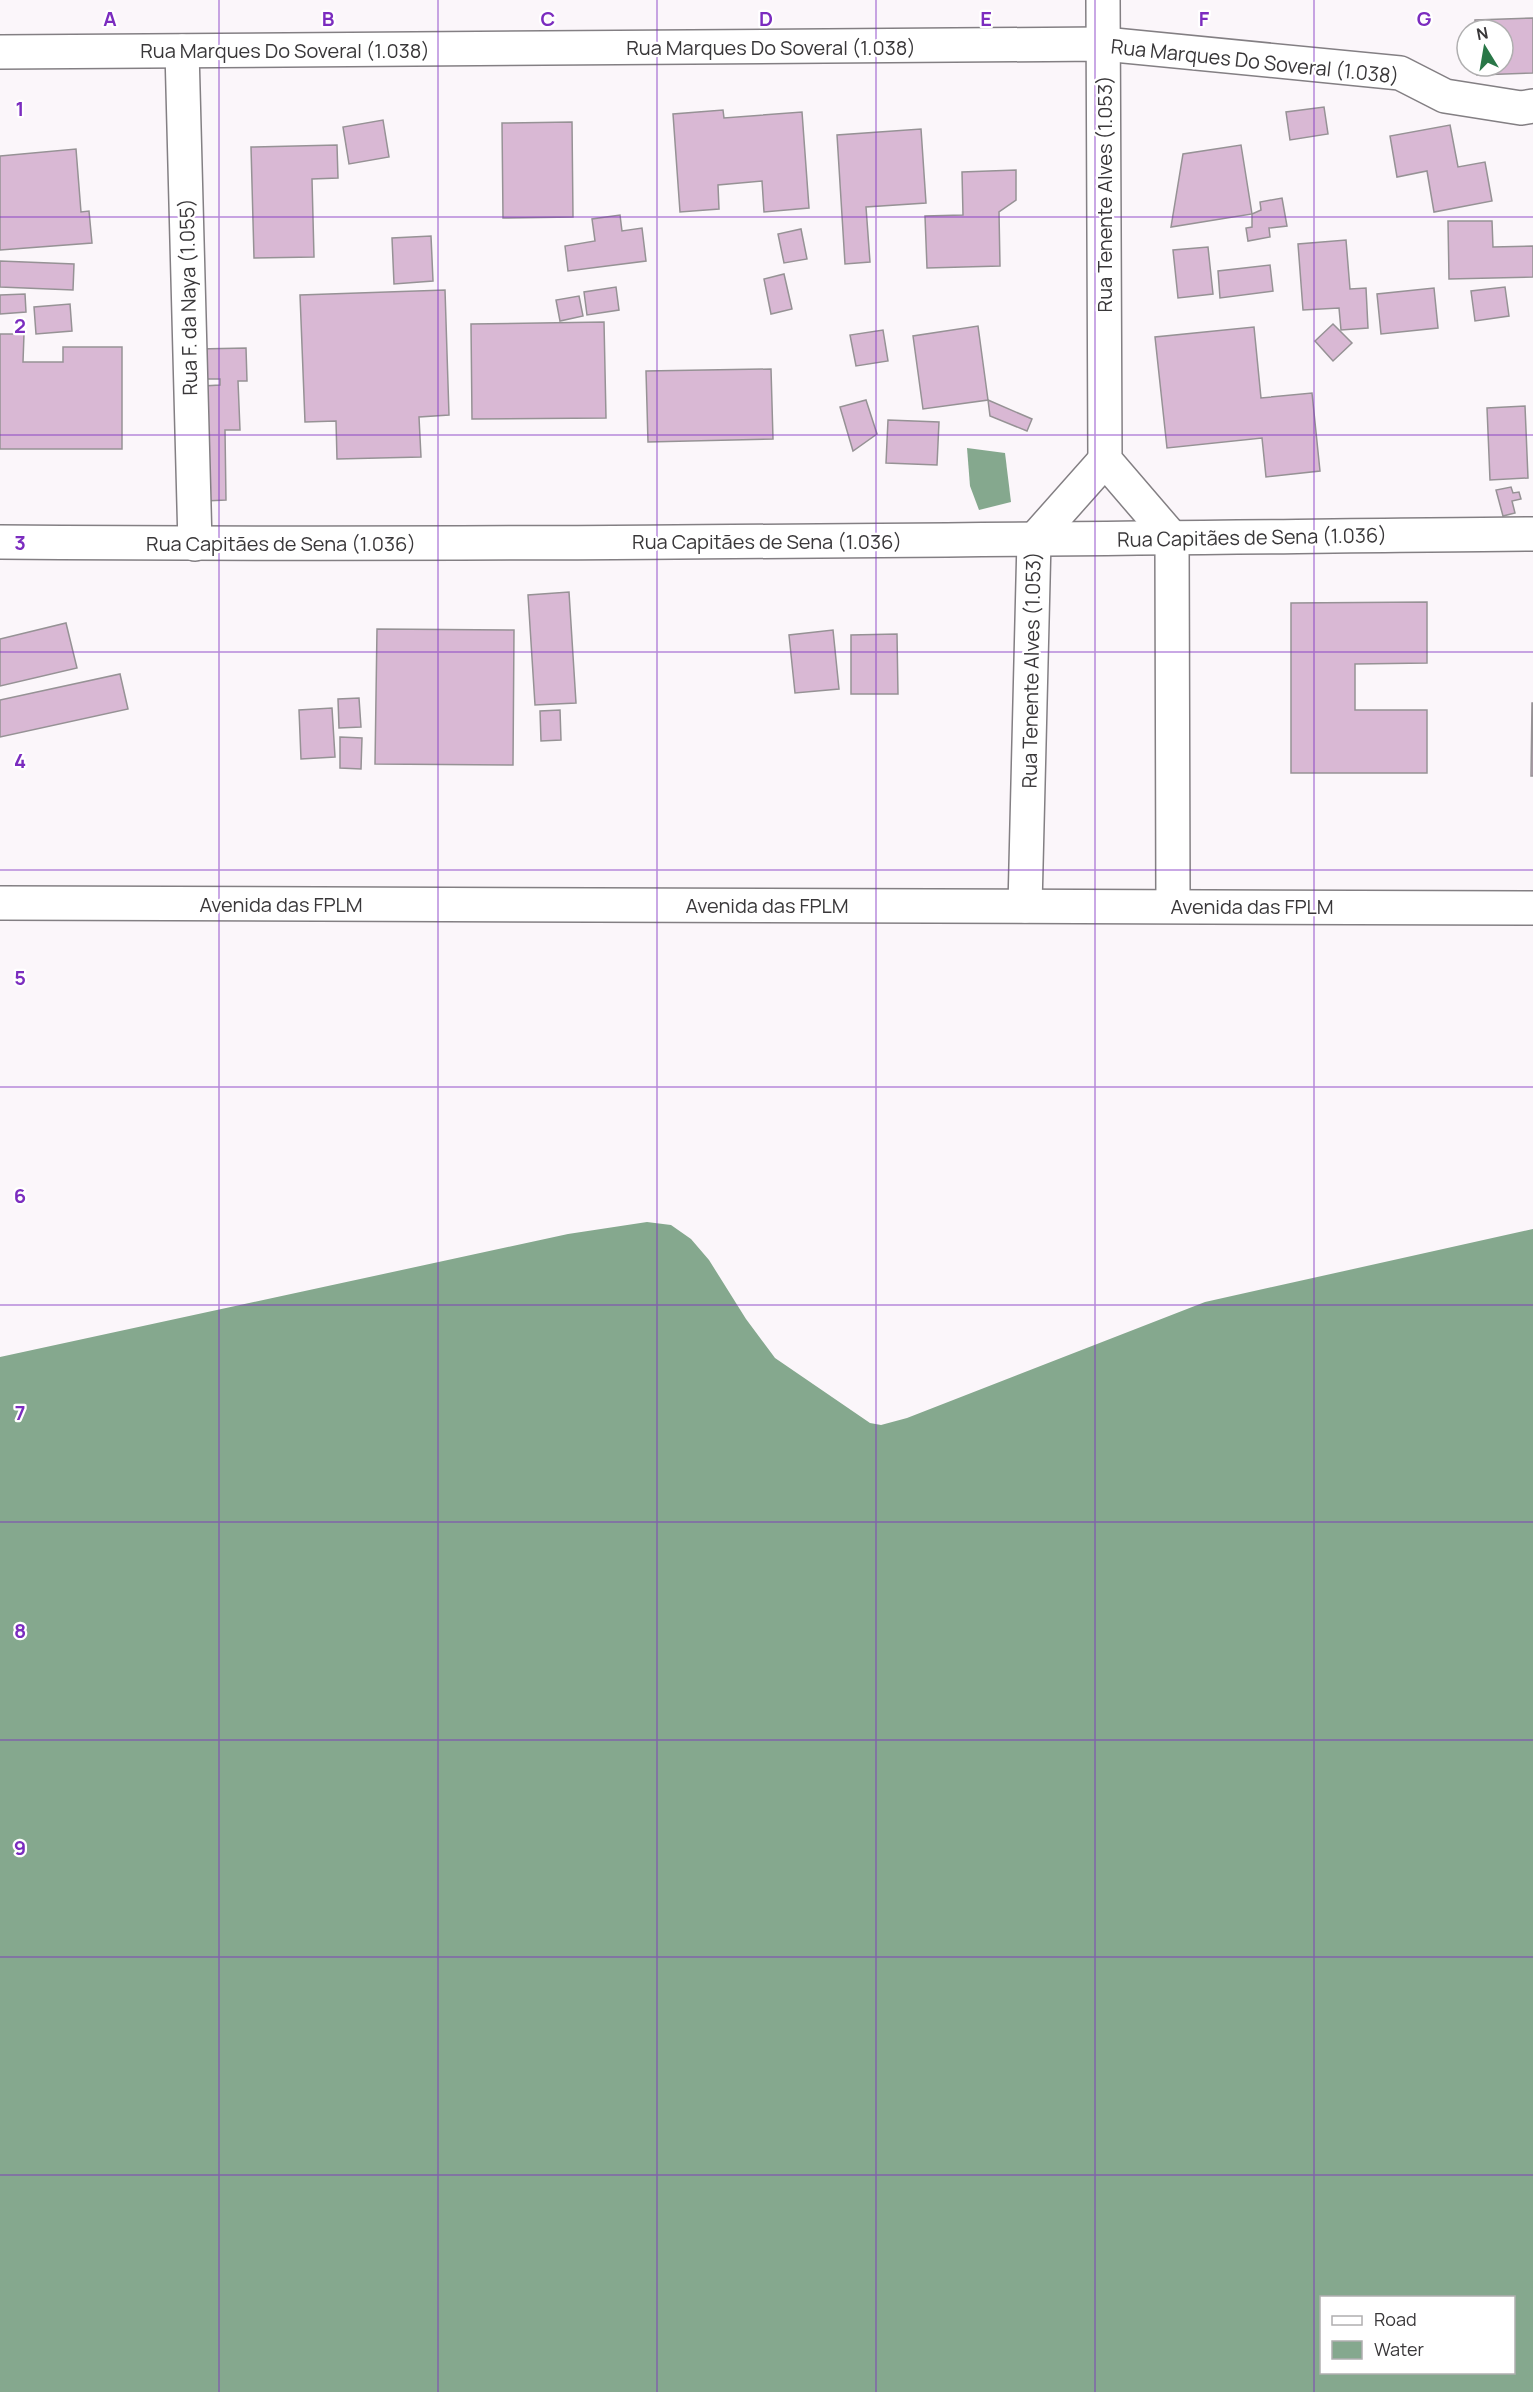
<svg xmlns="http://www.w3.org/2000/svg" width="1533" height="2392" font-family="Manrope,sans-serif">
	<rect width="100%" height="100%" fill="#fbf6fa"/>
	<g fill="#85a88e" fill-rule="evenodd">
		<polygon points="967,448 1005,453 1011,502 979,510 970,486"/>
		<path d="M 647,1222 L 671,1225 L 691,1239 L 709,1260 L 746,1319 L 775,1358 L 870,1423 L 881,1425 L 907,1418 L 1205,1302 L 1533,1229 L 1533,2392 L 0,2392 L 0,1357 L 568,1234 ZM 1322,2298 L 1514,2298 L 1514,2372 L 1322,2372 Z"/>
	</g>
	<g fill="#d9b8d4" stroke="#969295" stroke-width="1.5">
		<polygon points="1533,18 1533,73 1477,75 1477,66 1503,66 1503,30 1475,30 1475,20"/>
		<polygon points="1324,107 1328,134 1290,140 1286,112"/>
		<polygon points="723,110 724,118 802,112 809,208 764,212 762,181 718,185 719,209 680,212 673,114"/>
		<polygon points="383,120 389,157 349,164 343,127"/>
		<polygon points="572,122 573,217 503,218 502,123"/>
		<polygon points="1450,125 1458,167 1485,162 1492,201 1434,212 1427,171 1397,177 1390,136"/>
		<polygon points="921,129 926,203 866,207 870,262 845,264 837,135"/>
		<polygon points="337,145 338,178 312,179 314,257 254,258 251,147"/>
		<polygon points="1241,145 1252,214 1171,227 1183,154"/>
		<polygon points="76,149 81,212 89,211 92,243 0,250 0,156"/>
		<polygon points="1016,170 1016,200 999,212 1000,266 927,268 925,216 963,215 962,172"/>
		<polygon points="1282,198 1287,226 1269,228 1270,237 1248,241 1246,228 1252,227 1252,214 1261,210 1260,202"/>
		<polygon points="620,215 622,231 642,228 646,261 568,271 565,246 595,241 592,219"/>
		<polygon points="1448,221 1492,221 1493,247 1533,246 1533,277 1449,279"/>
		<polygon points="801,229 807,259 784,263 778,234"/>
		<polygon points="431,236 433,281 394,284 392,238"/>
		<polygon points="1346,240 1350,289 1366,288 1368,328 1341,330 1339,308 1303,310 1298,244"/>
		<polygon points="1208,247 1213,294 1178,298 1173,250"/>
		<polygon points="0,261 74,264 73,290 0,287"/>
		<polygon points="1270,265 1273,291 1220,298 1218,271"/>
		<polygon points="784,274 792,309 771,314 764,279"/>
		<polygon points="616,287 619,310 587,315 584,292"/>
		<polygon points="1505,287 1509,316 1475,321 1471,291"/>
		<polygon points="1434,288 1438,328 1381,334 1377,294"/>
		<polygon points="445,290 449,415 419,417 421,457 337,459 336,421 305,422 300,295"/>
		<polygon points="25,294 26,312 0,314 0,295"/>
		<polygon points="579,296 583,316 560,321 556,300"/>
		<polygon points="70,304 72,331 36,334 34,307"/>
		<polygon points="604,322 606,418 472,419 471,324"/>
		<polygon points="1333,324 1352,343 1333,361 1315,341"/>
		<polygon points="978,326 988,400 923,409 913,336"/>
		<polygon points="1254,327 1261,398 1312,393 1320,471 1266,477 1262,438 1167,448 1155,337"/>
		<polygon points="883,330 888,361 856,366 850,335"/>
		<polygon points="0,334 24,334 23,362 63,362 63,347 122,347 122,449 0,449"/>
		<polygon points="246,348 247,381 238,381 240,430 225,430 226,500 205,501 203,386 220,385 220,379 198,379 198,349"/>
		<polygon points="771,369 773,439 648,442 646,371"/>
		<polygon points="866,400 877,434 853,451 840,407"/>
		<polygon points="988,400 1032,419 1027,431 990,416"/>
		<polygon points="1525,406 1528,478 1490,480 1487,408"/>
		<polygon points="888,420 939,422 937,465 886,463"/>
		<polygon points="1511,487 1513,493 1519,492 1521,499 1512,501 1515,513 1503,516 1496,490"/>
		<polygon points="569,592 576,703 535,705 528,595"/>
		<polygon points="1427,602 1427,663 1355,664 1355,710 1427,710 1427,773 1291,773 1291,603"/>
		<polygon points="66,623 77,668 0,686 0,639"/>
		<polygon points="377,629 514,630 513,765 375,764"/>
		<polygon points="833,630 839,689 795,693 789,635"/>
		<polygon points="897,634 898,694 851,694 851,635"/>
		<polygon points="120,674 128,709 0,737 0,700"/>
		<polygon points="359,698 361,727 339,728 338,699"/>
		<polygon points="1532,703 1533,703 1533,776 1531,776"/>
		<polygon points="332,708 335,757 301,759 299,710"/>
		<polygon points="560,710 561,740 541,741 540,711"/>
		<polygon points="340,737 362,738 361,769 340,768"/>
	</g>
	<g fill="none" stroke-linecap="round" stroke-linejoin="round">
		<defs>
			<g id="minor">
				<polyline points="1103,0 1105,460 1172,538 1173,906"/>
				<polyline points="182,51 195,544"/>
				<polyline points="0,52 1104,44 1400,73 1445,96 1521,108 1533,106"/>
				<path d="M 0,542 C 511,546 1022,539 1533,534"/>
				<polyline points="1025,906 1034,540 1105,460"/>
			</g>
			<polyline id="tertiary" points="0,903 1533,908"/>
		</defs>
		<use href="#minor" stroke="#837f83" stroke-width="36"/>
		<use href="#tertiary" stroke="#837f83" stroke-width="36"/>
		<use href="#minor" stroke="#fff" stroke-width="33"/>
		<use href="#tertiary" stroke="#fff" stroke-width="33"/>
	</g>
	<path fill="none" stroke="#7b2cbf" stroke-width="1.5" stroke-opacity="0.55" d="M 219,0 L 219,2392M 438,0 L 438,2392M 657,0 L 657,2392M 876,0 L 876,2392M 1095,0 L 1095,2392M 1314,0 L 1314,2392M 0,217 L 1533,217M 0,435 L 1533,435M 0,652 L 1533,652M 0,870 L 1533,870M 0,1087 L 1533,1087M 0,1305 L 1533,1305M 0,1522 L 1533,1522M 0,1740 L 1533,1740M 0,1957 L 1533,1957M 0,2175 L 1533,2175"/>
	<g text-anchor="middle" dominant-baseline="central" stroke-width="4.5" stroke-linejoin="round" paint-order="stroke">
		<g font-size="20" fill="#393739" stroke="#fff">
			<text x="771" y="47">Rua Marques Do Soveral (1.038)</text>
			<text x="285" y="50">Rua Marques Do Soveral (1.038)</text>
			<text transform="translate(1255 61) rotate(6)">Rua Marques Do Soveral (1.038)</text>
			<text transform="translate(1104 194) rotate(-90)">Rua Tenente Alves (1.053)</text>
			<text transform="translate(188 297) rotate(-91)">Rua F. da Naya (1.055)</text>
			<text transform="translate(1252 537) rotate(-1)">Rua Capitães de Sena (1.036)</text>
			<text x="767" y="541">Rua Capitães de Sena (1.036)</text>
			<text x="281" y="543">Rua Capitães de Sena (1.036)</text>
			<text transform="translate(1031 670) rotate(-89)">Rua Tenente Alves (1.053)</text>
			<text x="281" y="904">Avenida das FPLM</text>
			<text x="767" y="905">Avenida das FPLM</text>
			<text x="1252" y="906">Avenida das FPLM</text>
		</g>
	</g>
	<g font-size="20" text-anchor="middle" font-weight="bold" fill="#7b2cbf" stroke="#fff" stroke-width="4.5" stroke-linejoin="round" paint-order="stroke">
		<text x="110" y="26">A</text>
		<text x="328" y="26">B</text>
		<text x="548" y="26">C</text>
		<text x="766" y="26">D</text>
		<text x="986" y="26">E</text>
		<text x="1204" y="26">F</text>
		<text x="1424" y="26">G</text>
		<text x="20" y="116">1</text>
		<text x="20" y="333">2</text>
		<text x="20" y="550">3</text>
		<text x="20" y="768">4</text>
		<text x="20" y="985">5</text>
		<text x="20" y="1203">6</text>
		<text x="20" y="1420">7</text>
		<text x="20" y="1638">8</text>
		<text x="20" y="1855">9</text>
	</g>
	<rect x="1320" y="2296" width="195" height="78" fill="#ffffff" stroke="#b0afb0" stroke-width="1.5"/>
	<rect x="1332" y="2316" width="30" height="9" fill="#ffffff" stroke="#b0afb0" stroke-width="1.5"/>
	<text x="1374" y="2326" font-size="18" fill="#393739">Road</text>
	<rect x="1332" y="2341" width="30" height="18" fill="#85a88e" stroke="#b0afb0" stroke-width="1.5"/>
	<text x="1374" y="2356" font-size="18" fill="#393739">Water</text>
	<g transform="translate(1485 48) rotate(349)"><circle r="28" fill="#ffffff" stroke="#b0afb0" stroke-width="1.5"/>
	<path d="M0-4.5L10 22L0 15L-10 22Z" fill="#297747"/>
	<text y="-9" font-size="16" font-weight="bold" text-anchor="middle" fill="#393739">N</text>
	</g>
</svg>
